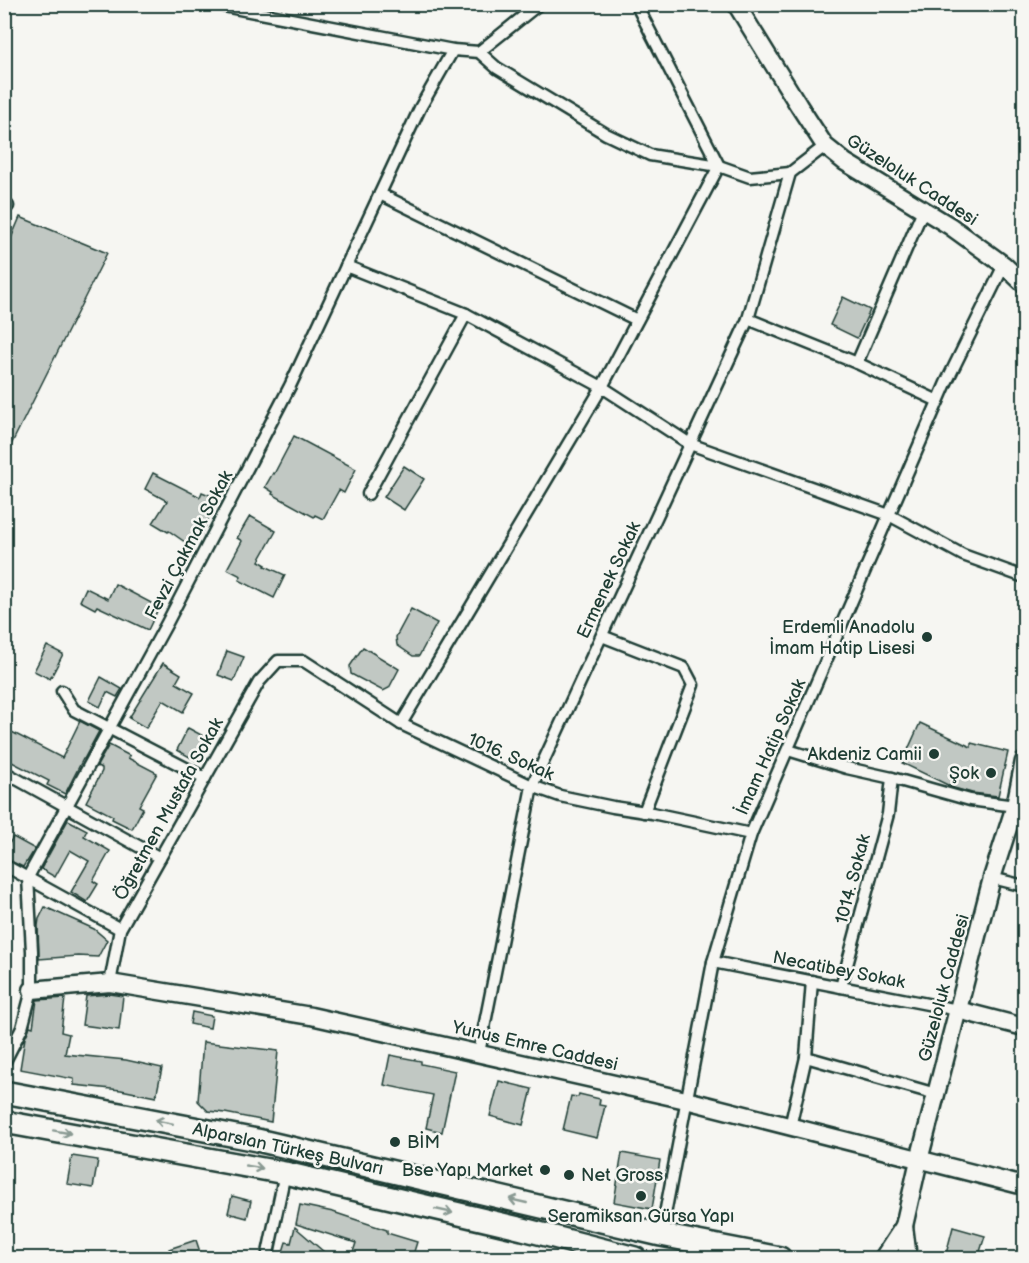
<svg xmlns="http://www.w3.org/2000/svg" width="1029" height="1263" font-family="'Balsamiq Sans',sans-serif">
	<rect width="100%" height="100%" fill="#f6f6f2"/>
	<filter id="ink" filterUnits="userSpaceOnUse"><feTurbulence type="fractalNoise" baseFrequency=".0167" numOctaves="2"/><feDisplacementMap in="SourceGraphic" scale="12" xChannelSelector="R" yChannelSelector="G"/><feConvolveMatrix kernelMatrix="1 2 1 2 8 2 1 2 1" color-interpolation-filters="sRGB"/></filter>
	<g filter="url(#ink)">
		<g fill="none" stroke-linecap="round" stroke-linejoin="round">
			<polyline stroke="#72847d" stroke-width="4" points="4,943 7,955 4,968"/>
		</g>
		<g fill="#c1c8c3" stroke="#1f3d34" stroke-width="1.5">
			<polygon points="20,217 107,253 4,459 4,255"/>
			<polygon points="843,297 870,310 857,338 830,325"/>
			<polygon points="294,436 356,469 344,493 339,490 323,519 315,515 314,517 272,494 273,492 265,487 273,473 274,474"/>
			<polygon points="404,466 424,479 404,510 384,497"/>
			<polygon points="153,473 200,497 202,492 217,498 204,529 192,547 169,531 168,532 153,523 167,501 145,489"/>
			<polygon points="250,516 276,531 259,561 266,565 265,566 285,575 274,598 239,580 241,576 227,569 242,541 237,538"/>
			<polygon points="115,584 159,607 148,630 97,606 95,609 80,601 86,588 108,599"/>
			<polygon points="411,609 437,623 419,656 413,656 397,645 396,637"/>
			<polygon points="47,646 63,654 50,679 34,671"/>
			<polygon points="363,647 399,669 389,688 383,691 351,674 350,666"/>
			<polygon points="227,651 244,657 234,681 218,675"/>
			<polygon points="163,663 181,674 176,683 194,693 183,712 163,700 146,728 129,718"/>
			<polygon points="101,677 122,689 117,697 107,692 100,707 89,701"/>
			<polygon points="80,721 99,731 84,759 83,759 65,794 47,785 49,781 4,758 4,728 62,758"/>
			<polygon points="920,723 971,747 971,743 1008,752 998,796 972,793 954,788 902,763"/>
			<polygon points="188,728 207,738 195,760 177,750"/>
			<polygon points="109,745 130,756 128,758 157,773 139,806 143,808 132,829 112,819 113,816 86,802 102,771 102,768 97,766"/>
			<polygon points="68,820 87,830 84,836 110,851 93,881 98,884 87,902 71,892 89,861 70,850 55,877 41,869"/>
			<polygon points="13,837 35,849 27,862 26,862 23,867 4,858 4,852"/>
			<polygon points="45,907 94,929 107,940 98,957 78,956 39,959 38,926 39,919"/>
			<polygon points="109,994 123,996 119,1030 82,1025 86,996"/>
			<polygon points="65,998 61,1032 69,1034 65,1054 126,1060 162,1068 156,1097 121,1090 74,1085 74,1079 20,1069 25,1038 30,1026 33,1027 37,1000"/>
			<polygon points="192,1012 212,1016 210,1028 190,1024"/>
			<polygon points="203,1042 278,1051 271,1122 225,1113 208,1111 198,1101"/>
			<polygon points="390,1055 421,1061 421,1064 455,1071 442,1132 426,1128 433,1095 384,1085"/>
			<polygon points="499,1081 532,1089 523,1125 490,1116"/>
			<polygon points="579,1094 600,1099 599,1105 605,1106 597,1138 563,1130 571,1096 578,1097"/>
			<polygon points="622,1153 660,1160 652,1209 614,1202"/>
			<polygon points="72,1156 98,1160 93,1188 67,1184"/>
			<polygon points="232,1196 251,1201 247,1218 228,1213"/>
			<polygon points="300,1205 333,1212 387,1230 387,1233 417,1242 412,1258 364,1258 352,1255 356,1243 296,1224"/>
			<polygon points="295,1227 331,1258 281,1258 286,1242 291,1243"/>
			<polygon points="953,1227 985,1236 978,1258 945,1258"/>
			<polygon points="196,1240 202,1258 172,1258 169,1249"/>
		</g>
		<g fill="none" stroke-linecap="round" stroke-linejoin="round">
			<defs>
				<g id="street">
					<polyline points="213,4 453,50 479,52 539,4"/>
					<polyline points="4,10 6,4"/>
					<polyline points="479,52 497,68 606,134 650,155 719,166 750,177 790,173"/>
					<polyline points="380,194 637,320"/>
					<polyline points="4,206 8,206"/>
					<polyline points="346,266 466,314 602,387 690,444 889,515 963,555 1024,577"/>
					<polyline points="748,319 857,363 938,401"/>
					<polyline points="857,363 923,210"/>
					<polyline points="368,494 466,314"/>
					<polyline points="602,636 684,668 693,685 644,812"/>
					<polyline points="62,691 74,710 205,778"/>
					<polyline points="401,724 602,387 719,166 636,4"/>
					<polyline points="788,750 847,768 892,778 970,800 1015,806"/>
					<polyline points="4,772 160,858"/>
					<polyline points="4,865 120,929"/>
					<polyline points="992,878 1024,886"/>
					<polyline points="713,962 958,1010"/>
					<polyline points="110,983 120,929 259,682 278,661 304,661 401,724 532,786 560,796 613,807 652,813 751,834"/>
					<polyline points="841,987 888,814 892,778"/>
					<polyline points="479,1053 532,786 748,319 790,173 825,146"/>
					<polyline points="806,1057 936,1094"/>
					<polyline points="4,1063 22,1028 32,990 32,951 28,877 167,623 290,386 420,108 453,50"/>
					<polyline points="790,1127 806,1057 812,981"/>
					<polyline points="661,1235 713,962 751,834 946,383 1004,265"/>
					<polyline points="267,1258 285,1173"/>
				</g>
				<g id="secondary">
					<polyline points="736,4 799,106 825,146 845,162 950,226 1004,265 1024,284"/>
					<polyline points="32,990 110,983 311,1016 686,1100 1024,1186"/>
					<polyline points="958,1010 1024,1027"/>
					<polyline points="904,1226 919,1160 992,878 1015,806 1024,761"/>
					<polyline points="883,1258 904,1226 908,1258"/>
				</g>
				<g id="highway">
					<polyline points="4,1092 257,1140 661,1235 780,1258"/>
					<polyline points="4,1122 285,1173 523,1229 635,1258"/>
				</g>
			</defs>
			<use href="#street" stroke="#1f3d34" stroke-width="15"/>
			<use href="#secondary" stroke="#1f3d34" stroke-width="21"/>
			<use href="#highway" stroke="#1f3d34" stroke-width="26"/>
			<use href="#street" stroke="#f6f6f2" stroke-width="10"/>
			<use href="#secondary" stroke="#f6f6f2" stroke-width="16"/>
			<use href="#highway" stroke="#f6f6f2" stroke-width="21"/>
		</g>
		<defs><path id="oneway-shaft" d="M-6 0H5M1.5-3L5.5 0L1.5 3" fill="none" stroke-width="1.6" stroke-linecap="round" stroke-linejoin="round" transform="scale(1.5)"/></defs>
		<g stroke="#8a9a93">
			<use href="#oneway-shaft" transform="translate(164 1122) rotate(-169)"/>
			<use href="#oneway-shaft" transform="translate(62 1132) rotate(10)"/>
			<use href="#oneway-shaft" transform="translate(254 1167) rotate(10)"/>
			<use href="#oneway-shaft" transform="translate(518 1201) rotate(-167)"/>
			<use href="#oneway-shaft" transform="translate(444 1211) rotate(13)"/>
		</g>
	</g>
	<g fill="#1f3d34" stroke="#f6f6f2" stroke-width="2">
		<circle cx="927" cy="637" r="6"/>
		<circle cx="934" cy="754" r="6"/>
		<circle cx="991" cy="773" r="6"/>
		<circle cx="395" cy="1142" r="6"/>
		<circle cx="545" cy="1170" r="6"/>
		<circle cx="569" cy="1175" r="6"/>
		<circle cx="641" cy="1196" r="6"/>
	</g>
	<g text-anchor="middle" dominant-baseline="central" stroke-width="5" stroke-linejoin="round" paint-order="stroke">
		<g font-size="18" fill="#1f3d34" stroke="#f6f6f2">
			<text transform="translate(912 180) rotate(33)">Güzeloluk Caddesi</text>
			<text transform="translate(189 545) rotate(-62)">Fevzi Çakmak Sokak</text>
			<text transform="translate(609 580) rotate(-65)">Ermenek Sokak</text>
			<text transform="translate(771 747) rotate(-66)">İmam Hatip Sokak</text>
			<text transform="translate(511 757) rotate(24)">1016. Sokak</text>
			<text transform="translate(169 809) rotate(-61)">Öğretmen Mustafa Sokak</text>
			<text transform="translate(853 879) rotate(-75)">1014. Sokak</text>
			<text transform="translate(839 970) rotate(11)">Necatibey Sokak</text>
			<text transform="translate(944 988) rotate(-75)">Güzeloluk Caddesi</text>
			<text transform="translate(535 1046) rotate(13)">Yunus Emre Caddesi</text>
			<text transform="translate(288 1149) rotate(12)">Alparslan Türkeş Bulvarı</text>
		</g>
		<g font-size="18" fill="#1f3d34" stroke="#f6f6f2" text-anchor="end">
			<text x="915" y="627">Erdemli Anadolu<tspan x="915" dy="21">İmam Hatip Lisesi</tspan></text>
			<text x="922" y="754">Akdeniz Camii</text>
			<text x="979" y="773">Şok</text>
			<text x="407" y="1142" text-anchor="start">BİM</text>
			<text x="533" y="1170">Bse Yapı Market</text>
			<text x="581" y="1175" text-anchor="start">Net Gross</text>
			<text x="641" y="1216" text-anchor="middle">Seramiksan Gürsa Yapı</text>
		</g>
	</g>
	<rect width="1029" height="1263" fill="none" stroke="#f6f6f2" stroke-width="24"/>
	<rect x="12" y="12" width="1005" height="1239" fill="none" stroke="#1f3d34" stroke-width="2" filter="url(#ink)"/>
</svg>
